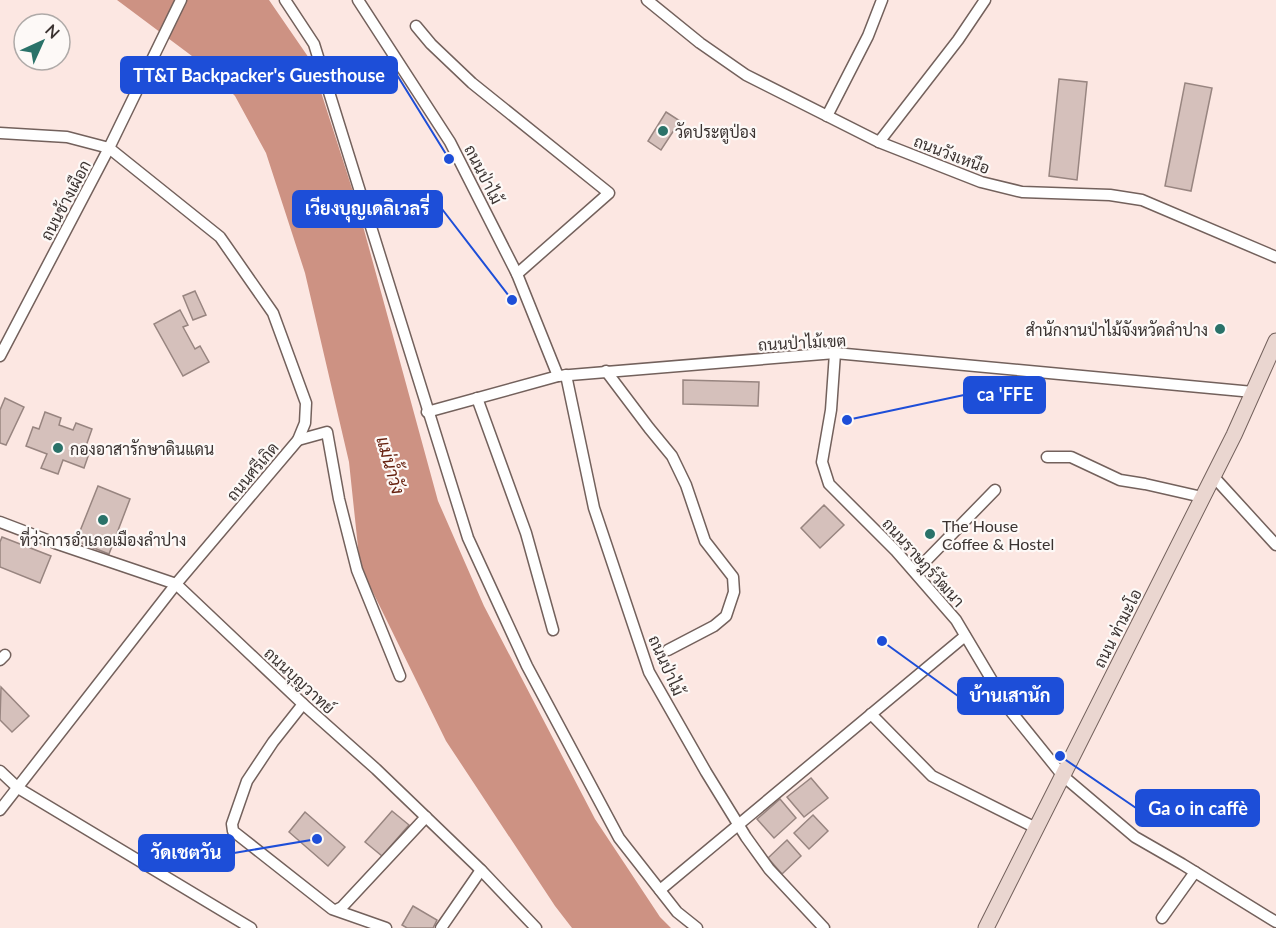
<svg xmlns="http://www.w3.org/2000/svg" width="1276" height="928" font-family="Lato,Sarabun,sans-serif">
	<rect width="100%" height="100%" fill="#fce7e2"/>
	<polygon fill="#cd9283" points="117,0 269,0 311,61 357,204 438,501 484,606 595,819 660,917 671,928 572,928 555,906 446,741 360,566 349,462 305,273 266,153 235,96 204,65"/>
	<g fill="#d5c0bb" stroke="#988580" stroke-width="1.5">
		<polygon points="1059,79 1087,82 1077,180 1049,176"/>
		<polygon points="1185,83 1212,88 1191,191 1165,186"/>
		<polygon points="666,112 680,121 661,150 648,141"/>
		<polygon points="195,291 206,315 193,320 183,296"/>
		<polygon points="180,310 188,325 183,327 195,349 200,346 209,362 183,376 154,324"/>
		<polygon points="683,380 759,382 758,406 683,404"/>
		<polygon points="5,398 24,407 6,445 0,443 0,410"/>
		<polygon points="45,412 61,418 59,425 73,430 76,423 92,429 86,446 91,448 84,468 63,460 58,474 41,468 47,454 26,446 33,427 39,429"/>
		<polygon points="98,486 130,499 109,554 76,541"/>
		<polygon points="824,505 844,525 820,548 801,528"/>
		<polygon points="2,537 51,556 40,583 0,567 0,542"/>
		<polygon points="1,687 29,716 12,732 0,720"/>
		<polygon points="811,778 828,798 804,817 787,797"/>
		<polygon points="780,799 796,818 774,838 757,819"/>
		<polygon points="392,811 409,825 382,856 365,842"/>
		<polygon points="305,812 345,847 328,866 289,832"/>
		<polygon points="813,815 828,831 809,849 794,833"/>
		<polygon points="787,840 801,856 782,874 768,858"/>
		<polygon points="413,906 437,920 433,928 407,928 402,925"/>
	</g>
	<g fill="none" stroke-linecap="round" stroke-linejoin="round">
		<defs>
			<g id="street">
				<polyline points="285,0 314,44 468,538 527,666 619,838 677,912 697,928"/>
				<polyline points="358,0 450,142 517,274 558,376"/>
				<polyline points="647,0 700,43 746,75 879,142 981,182 1022,192 1110,195 1142,200 1276,257"/>
				<polyline points="416,26 431,44 472,83 609,193 517,274"/>
				<polyline points="827,116 868,36 882,0"/>
				<polyline points="0,133 67,137 109,148 220,237 273,313 306,403 305,423 298,440 176,584 0,810"/>
				<polyline points="879,142 958,40 985,0"/>
				<polyline points="835,353 831,410 822,462 829,484 896,551 956,620 1009,709 1063,776 1135,837 1182,864 1276,922"/>
				<polyline points="0,356 109,148 181,0"/>
				<polyline points="606,371 649,428 672,456 686,485 705,541 733,577 734,592 726,616 714,626 668,650"/>
				<polyline points="566,375 594,508 649,672 706,772 746,837 769,869 824,928"/>
				<polyline points="477,398 526,533 553,630"/>
				<polyline points="427,412 558,376 835,353 1253,392"/>
				<polyline points="298,440 327,432 339,499 357,570 400,676"/>
				<polyline points="1047,457 1071,457 1120,480 1145,484 1202,497"/>
				<polyline points="1213,476 1276,545"/>
				<polyline points="0,522 55,543 176,584 303,704 376,769 481,870 536,928"/>
				<polyline points="915,572 995,490"/>
				<polyline points="0,660 5,655"/>
				<polyline points="303,704 273,742 247,781 232,824 233,831 332,909 386,928"/>
				<polyline points="871,714 932,776 1036,828"/>
				<polyline points="0,771 18,788 251,928"/>
				<polyline points="660,890 965,636"/>
				<polyline points="338,909 342,907 426,817"/>
				<polyline points="1162,918 1195,872"/>
				<polyline points="441,928 481,870"/>
			</g>
			<polyline id="secondary" points="986,928 1234,435 1276,341"/>
		</defs>
		<use href="#street" stroke="#73615c" stroke-width="13"/>
		<use href="#secondary" stroke="#73615c" stroke-width="17"/>
		<use href="#street" stroke="#fff" stroke-width="10"/>
		<use href="#secondary" stroke="#ead6d0" stroke-width="15"/>
	</g>
	<g fill="#2a7269" stroke="#fdf9f7" stroke-width="2">
		<circle cx="663" cy="131" r="6"/>
		<circle cx="1220" cy="329" r="6"/>
		<circle cx="58" cy="448" r="6"/>
		<circle cx="103" cy="520" r="6"/>
		<circle cx="930" cy="534" r="6"/>
	</g>
	<g text-anchor="middle" dominant-baseline="central" stroke-width="4.5" stroke-linejoin="round" paint-order="stroke">
		<g font-size="16" fill="#3b3331" stroke="#fdf9f7" text-anchor="start">
			<text x="675" y="131">วัดประตูป่อง</text>
			<text x="1208" y="329" text-anchor="end">สำนักงานป่าไม้จังหวัดลำปาง</text>
			<text x="70" y="448">กองอาสารักษาดินแดน</text>
			<text x="942" y="525">The House<tspan x="942" dy="18">Coffee &amp; Hostel</tspan></text>
			<text x="103" y="539" text-anchor="middle">ที่ว่าการอำเภอเมืองลำปาง</text>
		</g>
		<g font-size="16" fill="#3b3331" stroke="#fdf9f7">
			<text transform="translate(952 154) rotate(21)">ถนนวังเหนือ</text>
			<text transform="translate(484 174) rotate(63)">ถนนป่าไม้</text>
			<text transform="translate(65 200) rotate(-62)">ถนนช้างเผือก</text>
			<text transform="translate(802 342) rotate(-3)">ถนนป่าไม้เขต</text>
			<text transform="translate(252 471) rotate(-50)">ถนนศรีเกิด</text>
			<text transform="translate(924 562) rotate(48)">ถนนราษฎร์วัฒนา</text>
			<text transform="translate(1117 628) rotate(-63)">ถนน ท่ามะโอ</text>
			<text transform="translate(667 665) rotate(66)">ถนนป่าไม้</text>
			<text transform="translate(300 680) rotate(43)">ถนนบุญวาทย์</text>
		</g>
		<g font-size="18" font-style="italic" fill="#651f0d" stroke="#fdf9f7">
			<text transform="translate(391 465) rotate(74)">แม่น้ำวัง</text>
		</g>
	</g>
	<path fill="none" stroke="#1d4ed8" stroke-width="2" d="M449 159L397 75M512 300L442 209M847 420L964 395M882 641L958 696M1060 756L1136 808M317 839L234 853"/>
	<g fill="#1d4ed8" stroke="#fdf9f7" stroke-width="2">
		<circle cx="449" cy="159" r="6"/>
		<circle cx="512" cy="300" r="6"/>
		<circle cx="847" cy="420" r="6"/>
		<circle cx="882" cy="641" r="6"/>
		<circle cx="1060" cy="756" r="6"/>
		<circle cx="317" cy="839" r="6"/>
	</g>
	<g fill="#1d4ed8" stroke="#1d4ed8" stroke-width="2">
		<rect x="121" y="57" width="276" height="36" rx="6"/>
		<rect x="293" y="191" width="149" height="36" rx="6"/>
		<rect x="964" y="377" width="81" height="36" rx="6"/>
		<rect x="958" y="678" width="105" height="36" rx="6"/>
		<rect x="1136" y="790" width="123" height="36" rx="6"/>
		<rect x="139" y="835" width="95" height="36" rx="6"/>
	</g>
	<g font-size="18" text-anchor="middle" font-weight="bold" fill="#fff">
		<text x="259" y="82">TT&amp;T Backpacker's Guesthouse</text>
		<text x="367" y="215">เวียงบุญเดลิเวลรี่</text>
		<text x="1005" y="401">ca 'FFE</text>
		<text x="1010" y="702">บ้านเสานัก</text>
		<text x="1198" y="815">Ga o in caffè</text>
		<text x="186" y="859">วัดเชตวัน</text>
	</g>
	<g transform="translate(42 42) rotate(45)"><circle r="28" fill="#fdf9f7" stroke="#afaaa8" stroke-width="1.5"/>
	<path d="M0-4.5L10 22L0 15L-10 22Z" fill="#2a7269"/>
	<text y="-9" font-size="16" font-weight="bold" text-anchor="middle" fill="#3b3331">N</text>
	</g>
</svg>
